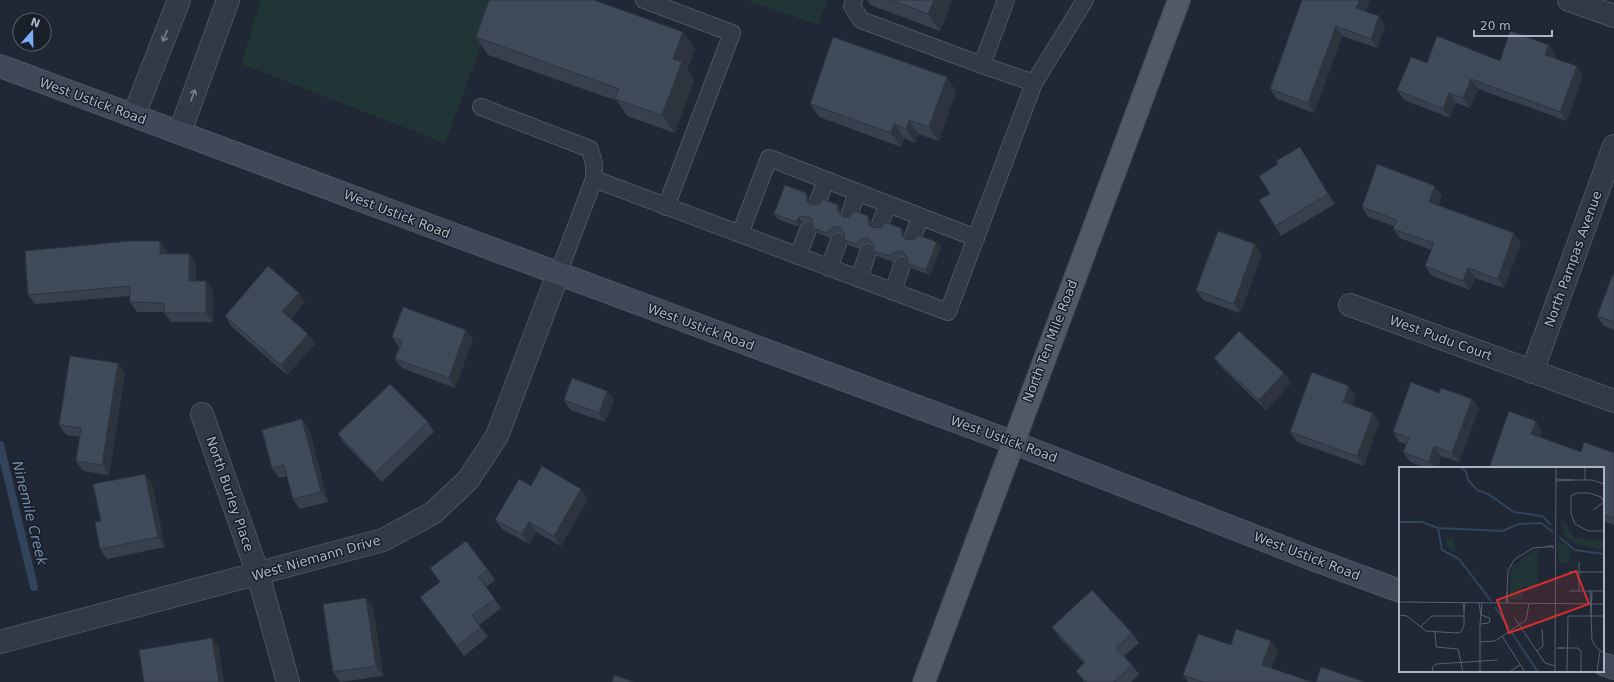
<svg xmlns="http://www.w3.org/2000/svg" width="1614" height="682" font-family="'DejaVu Sans',sans-serif">
	<rect width="100%" height="100%" fill="#1f2834"/>
	<g fill="#223536">
		<polygon points="261,0 498,0 445,143 241,64"/>
		<polygon points="747,0 828,0 818,25"/>
	</g>
	<g fill="none" stroke-linecap="round" stroke-linejoin="round">
		<polyline stroke="#32445c" stroke-width="8" points="0,445 34,587"/>
		<defs>
			<g id="service">
				<polyline points="644,0 732,33 666,207"/>
				<polyline points="854,0 852,6 861,20 982,65"/>
				<polyline points="1006,0 982,65 1034,83 1085,0"/>
				<polyline points="481,107 590,149 594,164 594,179"/>
				<polyline points="818,201 826,180"/>
				<polyline points="850,213 857,192"/>
				<polyline points="880,224 888,204"/>
				<polyline points="740,234 769,158 976,238"/>
				<polyline points="913,236 921,217"/>
				<polyline points="798,256 808,230"/>
				<polyline points="829,268 839,241"/>
				<polyline points="558,274 594,179 948,312 1034,83"/>
				<polyline points="859,279 868,252"/>
				<polyline points="893,292 902,265"/>
			</g>
			<g id="minor">
				<polyline points="1569,0 1614,16"/>
				<polyline points="134,115 179,0"/>
				<polyline points="180,132 228,0"/>
				<polyline points="1350,305 1614,401"/>
				<polyline points="1532,372 1614,146"/>
				<polyline points="202,414 258,574 288,682"/>
				<polyline points="0,642 383,540 433,513 468,480 497,436 558,274"/>
			</g>
			<g id="secondary">
				<polyline points="0,66 1012,442 1310,558 1400,591"/>
				<polyline points="1603,664 1614,668"/>
			</g>
			<polyline id="primary" points="924,682 1179,0"/>
		</defs>
		<use href="#service" stroke="#4d5560" stroke-width="18"/>
		<use href="#minor" stroke="#4d5560" stroke-width="24"/>
		<use href="#secondary" stroke="#4d5560" stroke-width="24"/>
		<use href="#primary" stroke="#3c434e" stroke-width="24"/>
		<use href="#service" stroke="#323a45" stroke-width="16"/>
		<use href="#minor" stroke="#323a45" stroke-width="22"/>
		<use href="#secondary" stroke="#404958" stroke-width="22"/>
		<use href="#primary" stroke="#505965" stroke-width="22"/>
	</g>
	<g fill="#37404d">
		<polygon points="867,0 952,0 940,31 870,5"/>
		<polygon points="1302,0 1365,11 1379,16 1385,26 1377,48 1342,36 1314,113 1277,99 1270,89"/>
		<polygon points="476,37 695,49 687,70 694,80 675,133 627,116 617,101 488,55"/>
		<polygon points="1556,55 1555,58 1583,76 1567,121 1478,89 1470,108 1456,103 1450,118 1404,100 1397,90 1427,63 1500,61"/>
		<polygon points="956,91 939,141 918,134 915,143 904,138 901,147 819,117 810,104"/>
		<polygon points="1300,147 1306,157 1335,204 1281,236 1275,226 1270,194 1278,164"/>
		<polygon points="1442,195 1438,206 1521,243 1504,288 1475,278 1470,290 1432,276 1425,266 1431,250 1400,238 1393,229 1394,226 1368,217 1362,207"/>
		<polygon points="809,198 810,204 811,205 838,205 841,210 841,214 843,217 871,221 872,227 873,228 901,228 904,233 905,239 906,240 937,242 941,247 930,275 911,268 907,263 908,259 905,256 900,256 893,262 877,256 873,251 874,246 871,243 866,243 859,249 848,245 844,240 845,235 843,232 837,232 830,238 817,233 813,228 812,222 811,221 802,222 799,227 778,219 774,214"/>
		<polygon points="167,251 167,254 196,264 196,281 213,291 213,322 171,322 164,312 137,312 130,302 130,296 35,304 28,295"/>
		<polygon points="1262,254 1240,313 1203,300 1196,290"/>
		<polygon points="1614,275 1614,330 1604,326 1597,316"/>
		<polygon points="299,293 305,302 291,319 315,344 287,375 231,326 225,316"/>
		<polygon points="392,337 473,339 455,388 402,368 395,359 399,347"/>
		<polygon points="1214,358 1284,373 1291,383 1266,410 1221,367"/>
		<polygon points="118,363 125,373 109,475 83,471 76,461 80,437 66,435 59,425"/>
		<polygon points="607,391 614,400 605,422 570,410 564,400"/>
		<polygon points="1356,396 1352,405 1373,413 1379,422 1364,466 1297,442 1290,432"/>
		<polygon points="1479,408 1459,462 1441,456 1437,468 1426,468 1410,462 1403,452 1406,444 1399,442 1393,432"/>
		<polygon points="1536,421 1542,431 1540,437 1581,452 1614,453 1614,525 1603,521 1603,468 1489,468"/>
		<polygon points="428,422 434,432 382,482 345,444 338,434"/>
		<polygon points="309,429 328,502 300,509 293,499 287,476 279,478 272,468"/>
		<polygon points="152,484 165,547 107,559 100,549 101,521"/>
		<polygon points="531,486 588,499 561,546 536,532 529,544 502,529 495,520"/>
		<polygon points="430,568 488,570 495,580 486,587 501,608 479,625 488,637 464,656 427,606 440,582"/>
		<polygon points="373,607 383,676 340,682 333,672"/>
		<polygon points="1052,627 1132,633 1139,643 1124,656 1132,665 1139,674 1131,682 1084,682 1076,671 1084,663 1059,637"/>
		<polygon points="1231,645 1278,650 1271,668 1312,682 1188,682 1183,675"/>
	</g>
	<g fill="#2d343e">
		<polygon points="934,0 952,0 940,31 928,14"/>
		<polygon points="1360,0 1370,0 1363,18 1356,8"/>
		<polygon points="1379,16 1385,26 1377,48 1371,39"/>
		<polygon points="1336,26 1342,36 1314,113 1308,103"/>
		<polygon points="683,32 695,49 687,70 694,80 675,133 662,115 673,59"/>
		<polygon points="1549,45 1556,55 1552,64 1545,55"/>
		<polygon points="1577,66 1583,76 1567,121 1560,112"/>
		<polygon points="947,77 956,91 939,141 929,127"/>
		<polygon points="1471,79 1478,89 1470,108 1463,98"/>
		<polygon points="1449,93 1456,103 1450,118 1443,109"/>
		<polygon points="909,120 918,134 915,143 906,129"/>
		<polygon points="894,124 904,138 901,147 891,133"/>
		<polygon points="1300,147 1306,157 1335,204 1328,194"/>
		<polygon points="1435,186 1442,195 1436,212 1429,202"/>
		<polygon points="806,193 809,198 810,207 807,202"/>
		<polygon points="838,205 841,210 841,215 837,210"/>
		<polygon points="868,216 871,221 872,230 869,225"/>
		<polygon points="799,217 802,222 799,227 796,222"/>
		<polygon points="901,228 904,233 905,241 902,236"/>
		<polygon points="1514,233 1521,243 1504,288 1498,279"/>
		<polygon points="160,241 167,251 167,264 160,254"/>
		<polygon points="937,242 941,247 930,275 926,270"/>
		<polygon points="1255,244 1262,254 1240,313 1234,304"/>
		<polygon points="189,254 196,264 196,291 189,281"/>
		<polygon points="1468,268 1475,278 1470,290 1463,281"/>
		<polygon points="206,281 213,291 213,322 206,313"/>
		<polygon points="299,293 305,302 289,321 282,311"/>
		<polygon points="466,330 473,339 455,388 449,378"/>
		<polygon points="308,334 315,344 287,375 281,365"/>
		<polygon points="118,363 125,373 109,475 102,465"/>
		<polygon points="1284,373 1291,383 1266,410 1259,400"/>
		<polygon points="1349,386 1356,396 1350,412 1343,402"/>
		<polygon points="607,391 614,400 605,422 599,413"/>
		<polygon points="1472,399 1479,408 1459,462 1452,453"/>
		<polygon points="1373,413 1379,422 1364,466 1357,456"/>
		<polygon points="302,419 309,429 328,502 321,492"/>
		<polygon points="1536,421 1542,431 1538,443 1531,434"/>
		<polygon points="1434,446 1441,456 1437,468 1433,468 1429,462"/>
		<polygon points="145,474 152,484 165,547 158,537"/>
		<polygon points="581,489 588,499 561,546 554,536"/>
		<polygon points="529,522 536,532 529,544 522,534"/>
		<polygon points="366,598 373,607 383,676 376,666"/>
		<polygon points="212,638 219,648 224,682 219,682"/>
		<polygon points="1271,641 1278,650 1269,675 1262,665"/>
	</g>
	<g fill="#404b59" stroke="#2d343e">
		<polygon points="489,0 594,0 683,32 673,59 682,62 662,115 615,99 619,89 476,37"/>
		<polygon points="891,0 934,0 928,14"/>
		<polygon points="1302,0 1360,0 1356,8 1379,16 1371,39 1336,26 1308,103 1270,89"/>
		<polygon points="1510,31 1549,45 1545,55 1577,66 1560,112 1471,79 1463,98 1449,93 1443,109 1397,90 1411,57 1427,63 1437,36 1500,61"/>
		<polygon points="833,37 947,77 929,127 909,120 906,129 894,124 891,133 810,104"/>
		<polygon points="1300,147 1328,194 1275,226 1259,200 1270,194 1259,176 1278,164 1276,161"/>
		<polygon points="1377,164 1435,186 1429,202 1514,233 1498,279 1468,268 1463,281 1425,266 1434,243 1393,229 1397,220 1362,207"/>
		<polygon points="785,185 806,193 807,202 811,205 820,204 823,199 838,205 837,210 843,217 849,217 855,211 868,216 869,225 873,228 882,227 885,222 901,228 902,236 906,240 915,239 918,235 937,242 926,270 907,263 908,258 902,251 896,251 890,256 873,251 874,245 868,238 862,238 856,244 844,240 845,234 839,227 834,227 826,233 813,228 812,219 808,216 799,217 796,222 774,214"/>
		<polygon points="1218,231 1255,244 1234,304 1196,290"/>
		<polygon points="130,241 160,241 160,254 189,254 189,281 206,281 206,313 164,313 164,303 130,302 130,286 28,295 25,251"/>
		<polygon points="268,266 299,293 282,311 308,334 281,365 225,316"/>
		<polygon points="1613,274 1614,275 1614,322 1597,316"/>
		<polygon points="403,307 466,330 449,378 395,359 402,341 392,337"/>
		<polygon points="1239,331 1284,373 1259,400 1214,358"/>
		<polygon points="70,356 118,363 102,465 76,461 81,428 59,425"/>
		<polygon points="1312,372 1349,386 1343,402 1373,413 1357,456 1290,432"/>
		<polygon points="572,378 607,391 599,413 564,400"/>
		<polygon points="1411,382 1439,393 1441,388 1472,399 1452,453 1434,446 1429,462 1403,452 1409,438 1393,432"/>
		<polygon points="390,384 428,422 375,473 338,434"/>
		<polygon points="1509,411 1536,421 1531,434 1581,452 1584,442 1614,453 1614,518 1603,514 1603,468 1489,468"/>
		<polygon points="302,419 321,492 293,499 284,465 272,468 262,430"/>
		<polygon points="542,466 581,489 554,536 529,522 522,534 495,520 519,479 531,486"/>
		<polygon points="145,474 158,537 100,549 95,522 101,521 93,484"/>
		<polygon points="466,541 488,570 479,577 495,599 472,615 481,628 457,646 420,597 440,582 430,568"/>
		<polygon points="1092,590 1132,633 1116,648 1132,665 1114,682 1086,682 1076,671 1085,662 1052,627"/>
		<polygon points="366,598 376,666 333,672 323,604"/>
		<polygon points="1236,629 1271,641 1262,665 1312,682 1203,682 1183,675 1198,634 1231,645"/>
		<polygon points="212,638 219,682 144,682 139,650"/>
		<polygon points="1321,667 1365,682 1316,682"/>
		<polygon points="614,675 634,682 612,682"/>
	</g>
	<defs><path id="oneway-shaft" d="M-6 0H5M1.5-3L5.5 0L1.5 3" fill="none" stroke-width="1.6" stroke-linecap="round" stroke-linejoin="round"/></defs>
	<g stroke="#757e8a">
		<use href="#oneway-shaft" transform="translate(165 36) rotate(111)"/>
		<use href="#oneway-shaft" transform="translate(193 95) rotate(-70)"/>
	</g>
	<g text-anchor="middle" dominant-baseline="central" stroke-width="3" stroke-linejoin="round" paint-order="stroke">
		<g font-size="13" fill="#acb5c2" stroke="#181f29">
			<text transform="translate(93 101) rotate(20)">West Ustick Road</text>
			<text transform="translate(397 214) rotate(21)">West Ustick Road</text>
			<text transform="translate(1573 259) rotate(-70)">North Pampas Avenue</text>
			<text transform="translate(701 327) rotate(20)">West Ustick Road</text>
			<text transform="translate(1441 338) rotate(20)">West Pudu Court</text>
			<text transform="translate(1050 341) rotate(-69)">North Ten Mile Road</text>
			<text transform="translate(1004 439) rotate(20)">West Ustick Road</text>
			<text transform="translate(230 494) rotate(71)">North Burley Place</text>
			<text transform="translate(1307 556) rotate(21)">West Ustick Road</text>
			<text transform="translate(316 558) rotate(-16)">West Niemann Drive</text>
		</g>
		<g font-size="14" font-style="italic" fill="#748cab" stroke="#181f29">
			<text transform="translate(30 513) rotate(76)">Ninemile Creek</text>
		</g>
	</g>
	<g transform="translate(1399 467)">
		<rect width="205" height="205" fill="#1f2834"/>
		<path d="M 162,51 L 175,70 L 205,75 L 205,83 L 179,78 L 165,69 ZM 47,72 L 55,72 L 56,86 L 49,81 ZM 159,74 L 174,84 L 170,88 L 170,95 L 159,95 ZM 137,82 L 139,82 L 139,119 L 123,120 L 123,132 L 111,132 L 111,107 L 114,99 Z" fill="#223536"/>
		<path fill="none" stroke="#32445c" stroke-width="2" d="M 61,0 L 67,4 L 69,13 L 78,23 L 89,27 L 115,45 L 143,49 L 152,58M 0,55 L 23,55 L 39,61 L 103,64 L 120,57 L 142,56 L 154,65M 39,61 L 43,83 L 60,92 L 92,134M 160,70 L 176,83 L 205,87M 96,140 L 110,161M 113,166 L 139,205"/>
		<path fill="none" stroke="#57606d" stroke-width="1" d="M 174,13 L 193,13 L 205,17M 186,13 L 186,0M 157,14 L 174,13 L 157,12M 205,35 L 202,30 L 190,26 L 178,26 L 172,29 L 172,47 L 176,57 L 189,64 L 205,64M 194,43 L 205,35M 149,79 L 154,79 L 155,80 L 146,80 ZM 170,105 L 205,105M 170,124 L 205,124M 180,124 L 180,95M 191,124 L 192,149 L 193,124M 108,125 L 109,104 L 115,93 L 134,81 L 146,80M 0,135 L 205,137M 64,136 L 65,144 L 66,136M 80,136 L 82,148 L 83,136M 107,136 L 108,125 L 109,136M 0,148 L 8,149 L 27,164 L 58,166 L 62,165 L 65,158 L 65,144M 192,149 L 193,173 L 198,181 L 205,186M 115,150 L 146,196 L 156,199M 21,160 L 33,149 L 65,149M 36,165 L 37,180 L 59,182 L 64,205M 103,169 L 126,205M 81,175 L 96,174 L 127,153 L 130,136M 166,181 L 158,181 L 179,181 L 182,184 L 182,205M 138,184 L 144,179 L 143,162M 34,205 L 33,201 L 37,197 L 98,193M 81,205 L 81,157 L 82,148 L 91,151 L 90,156 L 81,157M 110,205 L 121,198M 156,205 L 157,0M 168,205 L 169,149 L 205,149M 198,205 L 201,184"/>
		<path fill="#d42f30" fill-opacity="0.15" stroke="#d42f30" stroke-width="2" d="M 177,104 L 190,137 L 110,166 L 98,133 Z"/>
		<rect width="205" height="205" fill="none" stroke="#acb5c2" stroke-width="2"/>
	</g>
	<g transform="translate(32 32) rotate(20)"><circle r="19" fill="#181f29" stroke="#535b66"/>
	<path d="M0-3L7 15L0 10L-7 15Z" fill="#7dadf6"/>
	<text y="-6" font-size="11" font-weight="bold" text-anchor="middle" fill="#acb5c2">N</text>
	</g>
	<path d="M1474 30v6h78v-6" fill="none" stroke="#acb5c2" stroke-width="2"/>
	<text x="1480" y="30" font-size="12" fill="#acb5c2" stroke="#181f29" stroke-width="3" paint-order="stroke">20 m</text>
</svg>
